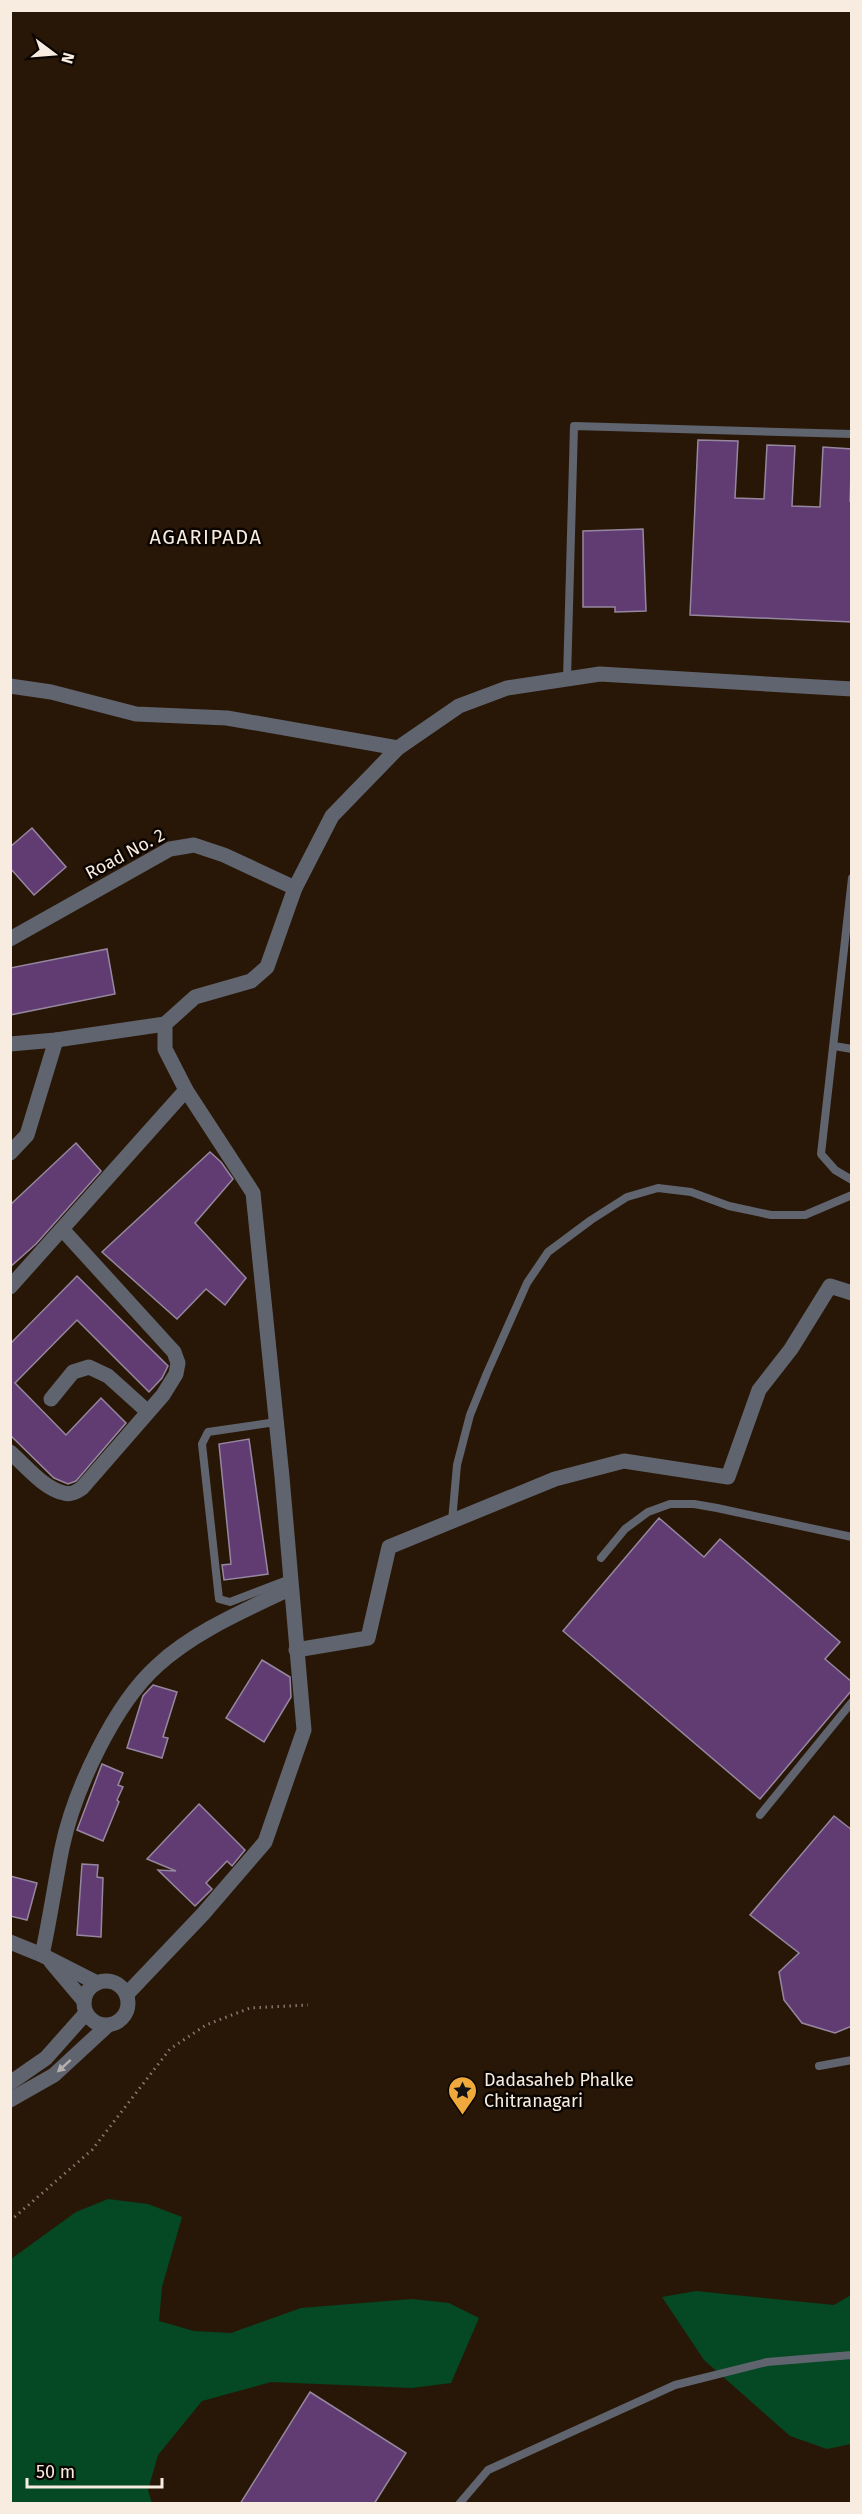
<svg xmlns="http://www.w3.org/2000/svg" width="862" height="2514" font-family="'Fira Sans',sans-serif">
	<rect width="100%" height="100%" fill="#281706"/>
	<g fill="#044924">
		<polygon points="108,2199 148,2204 182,2217 162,2287 159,2321 194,2331 231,2333 301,2308 412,2299 449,2303 479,2318 451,2383 412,2388 271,2382 202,2401 158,2455 148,2490 152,2503 11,2503 11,2259 76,2212"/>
		<polygon points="696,2291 834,2305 851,2295 851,2444 827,2449 790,2436 704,2360 662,2297"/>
	</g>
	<g fill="#603c72" stroke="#9687a0" stroke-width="1.5">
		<polygon points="698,440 738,441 735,498 764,499 767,445 795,446 792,506 820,507 823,447 852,449 850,501 852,501 852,622 690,615"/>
		<polygon points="643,529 646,611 615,612 615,607 583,607 583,531"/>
		<polygon points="32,828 66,867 34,895 10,868 10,847"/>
		<polygon points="107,949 115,994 10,1015 10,968"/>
		<polygon points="76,1143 101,1171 36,1244 10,1267 10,1205"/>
		<polygon points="210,1152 221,1162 233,1179 195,1223 246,1278 225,1305 206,1289 177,1319 102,1252"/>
		<polygon points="77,1276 168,1366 162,1378 149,1392 77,1320 15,1383 66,1435 101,1398 126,1423 76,1481 68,1484 54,1478 10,1435 10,1344"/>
		<polygon points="249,1439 268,1574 224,1580 222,1565 231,1564 219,1444"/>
		<polygon points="659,1518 704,1557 720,1539 840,1642 825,1659 852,1682 852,1690 760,1799 563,1631"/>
		<polygon points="262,1660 290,1677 291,1697 264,1742 226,1718"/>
		<polygon points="153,1685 177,1692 163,1737 168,1738 162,1758 127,1748 143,1696"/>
		<polygon points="102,1764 123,1773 118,1785 123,1787 117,1800 119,1802 103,1841 77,1830"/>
		<polygon points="199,1804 245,1850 232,1866 227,1861 206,1883 212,1889 195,1906 158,1870 176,1871 147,1859"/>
		<polygon points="834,1816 852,1830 852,2026 835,2033 802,2023 784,2000 779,1972 799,1953 750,1915"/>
		<polygon points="82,1864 98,1865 97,1877 103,1878 101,1937 77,1935"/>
		<polygon points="10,1876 37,1883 27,1920 10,1916"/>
		<polygon points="310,2392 406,2453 374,2504 240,2504"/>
	</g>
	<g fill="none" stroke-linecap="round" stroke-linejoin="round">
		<polyline stroke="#87786a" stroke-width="3" stroke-dasharray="1.5 4.5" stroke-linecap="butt" points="10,2221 92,2150 170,2049 206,2025 250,2008 308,2005"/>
		<g stroke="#60646f" stroke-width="8">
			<polyline points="567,679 574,426 852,434"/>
			<polyline points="852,878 821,1154 835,1170 852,1180"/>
			<polyline points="834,1046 852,1049"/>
			<polyline points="276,1422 208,1432 202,1444 219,1599 230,1602 290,1579"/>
			<polyline points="452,1521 457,1465 470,1415 487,1373 527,1283 548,1252 591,1220 627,1197 658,1188 691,1192 729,1206 771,1215 805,1215 852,1195"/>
			<polyline points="601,1558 625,1529 648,1512 670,1504 694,1504 717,1508 852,1537"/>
			<polyline points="760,1815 852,1702"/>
			<polyline points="819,2066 852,2060"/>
			<polyline points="459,2504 488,2470 675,2385 767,2362 852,2355"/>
		</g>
		<g stroke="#60646f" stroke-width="15">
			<polyline points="10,686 51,692 136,714 227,718 398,748"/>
			<polyline points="10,939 170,849 194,845 224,855 295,888"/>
			<polyline points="10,1044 56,1040 165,1024"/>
			<polyline points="10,1153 27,1135 56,1040"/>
			<polyline points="10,1287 186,1090"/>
			<polyline points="51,1399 73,1372 89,1367 108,1376 148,1412"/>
			<path d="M 10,1452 C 25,1465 44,1489 64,1493 C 71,1495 76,1492 82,1488 L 163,1395 L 176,1374 L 178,1363 L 174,1352 L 62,1229"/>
			<polyline points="296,1650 368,1638 389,1547 555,1479 624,1461 728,1477 759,1390 791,1349 830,1286 852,1293"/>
			<polyline points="10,1942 42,1955 97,1983"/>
			<path d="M 42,1955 C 50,1919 55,1883 62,1848 C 74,1791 114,1704 158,1665 C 195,1631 246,1610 291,1588"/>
			<polyline points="51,1962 84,2001"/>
		</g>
		<g stroke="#60646f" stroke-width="15">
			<circle cx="106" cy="2003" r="22"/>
			<polyline points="127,1994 203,1914 265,1842 304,1730 282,1477 253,1193 186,1090 165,1049 165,1024 195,997 251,981 267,967 295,888 332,816 398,748 459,706 507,688 600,674 852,689"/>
			<polyline points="10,2083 46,2058 86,2013"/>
			<polyline points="10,2100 54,2075 107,2026"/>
		</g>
	</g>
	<defs><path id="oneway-solid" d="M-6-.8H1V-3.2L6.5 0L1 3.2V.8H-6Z" transform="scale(1.5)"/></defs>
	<use fill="#b4aead" href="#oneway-solid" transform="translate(64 2066) rotate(138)"/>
	<defs>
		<symbol id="sight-pin" viewBox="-11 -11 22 30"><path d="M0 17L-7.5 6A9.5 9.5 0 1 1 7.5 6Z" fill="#eea83c" stroke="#0b0501"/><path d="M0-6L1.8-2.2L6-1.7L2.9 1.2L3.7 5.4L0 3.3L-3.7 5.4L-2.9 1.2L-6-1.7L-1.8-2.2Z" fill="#111"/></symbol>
	</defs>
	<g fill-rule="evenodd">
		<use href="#sight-pin" x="446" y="2074" width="33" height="45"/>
	</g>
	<g text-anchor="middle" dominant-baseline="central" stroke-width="5" stroke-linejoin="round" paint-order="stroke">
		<g font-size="18" fill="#f8ebe0" stroke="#0b0501">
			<text transform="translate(125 854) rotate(-28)">Road No. 2</text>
		</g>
		<g font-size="18" fill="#f8ebe0" stroke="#0b0501" text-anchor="start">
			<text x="484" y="2080">Dadasaheb Phalke<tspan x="484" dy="21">Chitranagari</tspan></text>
		</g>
		<g font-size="20" letter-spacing="1.5" fill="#f8ebe0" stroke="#0b0501">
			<text x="206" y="537">AGARIPADA</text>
		</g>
	</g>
	<rect width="862" height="2514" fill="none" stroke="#f8ebe0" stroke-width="24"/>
	<g transform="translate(54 54) rotate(106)" stroke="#0b0501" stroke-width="4.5" paint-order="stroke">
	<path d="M0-4.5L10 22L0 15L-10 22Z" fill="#f8ebe0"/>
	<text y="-9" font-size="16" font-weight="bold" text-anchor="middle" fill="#f8ebe0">N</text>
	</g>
	<path d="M27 2478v9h135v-9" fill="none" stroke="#f8ebe0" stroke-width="3"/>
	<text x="36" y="2478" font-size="18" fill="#f8ebe0" stroke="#0b0501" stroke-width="4.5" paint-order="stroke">50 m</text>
</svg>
